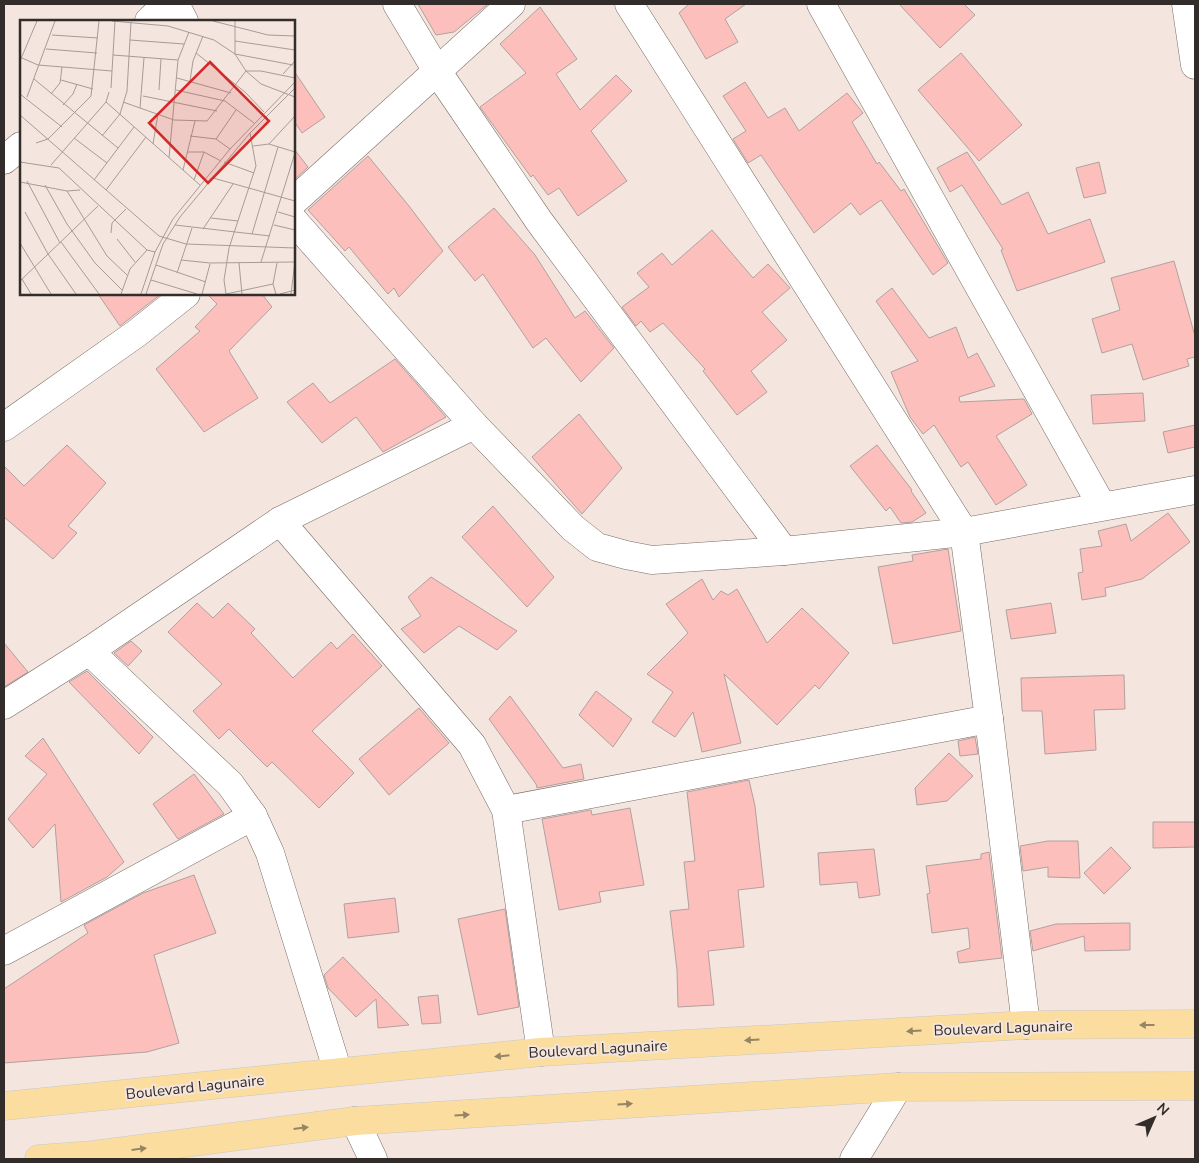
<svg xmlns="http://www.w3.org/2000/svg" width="1199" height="1163" font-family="'Nunito Sans',sans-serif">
	<rect width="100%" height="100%" fill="#f4e6de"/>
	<g fill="#fdbfbb" stroke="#b1a1a0">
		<polygon points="418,4 488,4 454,32 436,35"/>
		<polygon points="689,4 746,4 725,19 738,42 706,59 679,13"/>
		<polygon points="899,4 964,4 975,15 940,48"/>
		<polygon points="540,7 577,59 556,74 580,110 616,75 632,91 591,131 627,181 578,216 559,188 548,195 533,175 531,177 480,107 526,73 500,44"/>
		<polygon points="961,53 1022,125 979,161 918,90"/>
		<polygon points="294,71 325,117 302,133 294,121"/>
		<polygon points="745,82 768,118 785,108 799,131 847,93 863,113 852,122 877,164 879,162 901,191 904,189 948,263 933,275 881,200 860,215 851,203 814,233 761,155 748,163 733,139 746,131 723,96"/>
		<polygon points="294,149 308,167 294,180"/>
		<polygon points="967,152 1002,205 1028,192 1048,234 1090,219 1105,262 1017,291 1001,250 1003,249 962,185 950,192 937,168"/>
		<polygon points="368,156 409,206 443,251 399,297 394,288 388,294 349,247 345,251 308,210"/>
		<polygon points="1099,162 1106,193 1084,198 1076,168"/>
		<polygon points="494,208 535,255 575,318 585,311 614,348 581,382 546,338 533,348 483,274 475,281 448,247"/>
		<polygon points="712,230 753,278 768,264 790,288 762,312 787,340 751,371 767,392 737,415 703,371 705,369 663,323 650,332 641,321 636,326 622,307 649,287 637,273 662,253 672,265"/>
		<polygon points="1174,261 1195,336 1195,357 1187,359 1189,366 1143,380 1132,344 1102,353 1092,319 1120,310 1111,278"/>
		<polygon points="892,288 929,338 956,327 968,358 977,353 995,386 959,397 960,402 1024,399 1032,414 996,436 1027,485 996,505 968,462 961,467 934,425 923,434 910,417 891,372 918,361 876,301"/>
		<polygon points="98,294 161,294 120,326"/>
		<polygon points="207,294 262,294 272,307 229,351 258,398 204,432 156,369 200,331 195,327 217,304"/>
		<polygon points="395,359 446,417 383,452 356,417 322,443 287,402 313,383 330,403"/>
		<polygon points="1143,393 1145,421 1093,424 1091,395"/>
		<polygon points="579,414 622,468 582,514 532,457"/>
		<polygon points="1195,425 1195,447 1168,453 1163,432"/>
		<polygon points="67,445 106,483 68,526 77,533 53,559 4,517 4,466 24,486"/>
		<polygon points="877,445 912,490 911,491 926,513 912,522 901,523 890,507 886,511 850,466"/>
		<polygon points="493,506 554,577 527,607 462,537"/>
		<polygon points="1168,513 1190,542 1142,579 1105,588 1106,596 1082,600 1078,573 1083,572 1080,549 1102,546 1098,531 1126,524 1131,541"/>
		<polygon points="948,549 961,631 893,644 878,567 913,561 912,555"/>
		<polygon points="431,577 499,620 517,631 497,650 459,626 424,653 401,629 421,616 408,597"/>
		<polygon points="702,579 713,600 721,591 728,595 737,589 767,643 802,608 849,653 819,689 815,685 777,725 724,674 741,743 702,752 693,712 675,737 652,722 673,692 647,674 688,633 666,604"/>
		<polygon points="197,603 213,618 228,603 255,629 251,633 293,678 331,642 337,649 353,634 382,666 312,731 354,773 319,808 272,762 267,767 229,729 219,739 193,711 222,684 168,632"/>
		<polygon points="1051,603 1056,633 1011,639 1006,610"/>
		<polygon points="131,641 142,651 128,666 114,653"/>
		<polygon points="4,643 28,672 4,687"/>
		<polygon points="87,671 153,737 139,754 69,682"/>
		<polygon points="1124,675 1125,709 1094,710 1096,750 1045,754 1042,711 1022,711 1021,678"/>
		<polygon points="596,691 632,719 613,747 579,715"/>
		<polygon points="510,696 563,768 581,764 584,779 537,788 536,784 489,719"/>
		<polygon points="419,708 449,743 389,795 359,759"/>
		<polygon points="975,737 978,754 960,756 958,741"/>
		<polygon points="43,738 124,862 107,877 61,902 55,824 33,848 8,819 47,774 25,756"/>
		<polygon points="949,753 973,776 947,801 917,805 915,788"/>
		<polygon points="194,774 224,814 178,839 153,804"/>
		<polygon points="749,780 755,806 764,887 738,890 744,947 708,951 714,1005 678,1007 677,970 670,911 689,909 684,862 695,861 687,792"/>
		<polygon points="630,808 644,885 599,892 601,902 559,910 542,819 591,810 592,815"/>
		<polygon points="1153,822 1195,822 1195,847 1153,848"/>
		<polygon points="1048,841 1078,841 1080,878 1048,877 1048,867 1023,871 1020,846"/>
		<polygon points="1111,847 1131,868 1104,894 1084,873"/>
		<polygon points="874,849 880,895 859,898 857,882 820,885 818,853"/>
		<polygon points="989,852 1002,958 959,963 957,952 970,948 968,928 932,933 927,894 930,893 926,866 981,859 981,854"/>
		<polygon points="194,875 216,933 154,955 179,1043 147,1052 4,1063 4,989 88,933 84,925 143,893"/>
		<polygon points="395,898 399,932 348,938 344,904"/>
		<polygon points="505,909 519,1007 478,1015 458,919"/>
		<polygon points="1130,923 1130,950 1085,951 1084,936 1033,951 1030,931 1056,924"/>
		<polygon points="343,957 375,990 409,1025 378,1028 376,999 356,1017 328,988 324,975"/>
		<polygon points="438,995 441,1023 422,1024 418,997"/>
	</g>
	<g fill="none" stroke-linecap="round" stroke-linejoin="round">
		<defs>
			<g id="minor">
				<polyline points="175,4 184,21"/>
				<polyline points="397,4 437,71 539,221 784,551"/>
				<polyline points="629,4 964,532 989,719 1026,1025"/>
				<polyline points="821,4 1102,506"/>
				<polyline points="1186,4 1195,65"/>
				<polyline points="149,21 167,4"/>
				<polyline points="4,160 21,146"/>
				<polyline points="294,201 511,4"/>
				<polyline points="294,221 474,425 573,528 597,547 626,555 652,560 784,551 964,532 1195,490"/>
				<polyline points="4,427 137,333 186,294"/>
				<polyline points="280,521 472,745 506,810 541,1052"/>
				<polyline points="89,651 230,784 253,816 270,853 338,1072"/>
				<polyline points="4,705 89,651 280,521 474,425"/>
				<polyline points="506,810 989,719"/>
				<polyline points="4,951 253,816"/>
				<polyline points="355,1121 373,1159"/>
				<polyline points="854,1159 898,1087"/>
			</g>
			<g id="major">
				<polyline points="4,1106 541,1052 1026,1025 1195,1024"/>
				<polyline points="39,1159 93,1155 355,1121 898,1087 1195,1086"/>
			</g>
		</defs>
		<use href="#minor" stroke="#786c65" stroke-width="29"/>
		<use href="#major" stroke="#cac8c8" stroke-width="29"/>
		<use href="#minor" stroke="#fff" stroke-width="28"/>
		<use href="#major" stroke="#fadd9f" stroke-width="28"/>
	</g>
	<defs><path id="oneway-solid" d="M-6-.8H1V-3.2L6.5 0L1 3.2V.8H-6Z" transform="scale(1.25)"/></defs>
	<g fill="#968564">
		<use href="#oneway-solid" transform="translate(1147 1025) rotate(180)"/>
		<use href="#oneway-solid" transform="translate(914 1031) rotate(177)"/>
		<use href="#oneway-solid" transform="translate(752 1040) rotate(177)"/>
		<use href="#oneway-solid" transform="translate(502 1056) rotate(174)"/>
		<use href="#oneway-solid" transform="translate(625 1104) rotate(-4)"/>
		<use href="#oneway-solid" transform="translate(462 1115) rotate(-4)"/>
		<use href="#oneway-solid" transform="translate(301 1128) rotate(-7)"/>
		<use href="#oneway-solid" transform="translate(139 1149) rotate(-7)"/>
	</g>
	<g text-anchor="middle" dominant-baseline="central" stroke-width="4" stroke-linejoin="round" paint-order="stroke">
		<g font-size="15" fill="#322d2a" stroke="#f4e6de">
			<text transform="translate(1003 1028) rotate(-2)">Boulevard Lagunaire</text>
			<text transform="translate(598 1049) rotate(-3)">Boulevard Lagunaire</text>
			<text transform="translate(195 1087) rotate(-6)">Boulevard Lagunaire</text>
		</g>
	</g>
	<g transform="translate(20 20)">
		<rect width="275" height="275" fill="#f4e6de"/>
		<path fill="none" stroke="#a69c96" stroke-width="1" d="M 92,1 L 148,6 L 194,20 L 215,34 L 273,45M 193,1 L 248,15 L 275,16M 215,1 L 215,34 L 226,51 L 241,64 L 275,77M 32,15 L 78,18M 110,20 L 164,24M 215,21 L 275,30M 26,29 L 77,33M 176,33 L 225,72 L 244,92M 93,35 L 158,40M 2,38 L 18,45 L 92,51M 0,41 L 17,1M 263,54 L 275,41M 157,58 L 211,73M 14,59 L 98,128M 41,60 L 73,69M 170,61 L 173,41 L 183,16M 91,68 L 95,1M 139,70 L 141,39M 156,70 L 205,81 L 234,103M 0,74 L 42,107M 31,74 L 40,63 L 42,47M 123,76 L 197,91M 7,77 L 35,1M 86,82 L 180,165M 103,82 L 154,100 L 187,101 L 226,51 L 241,51 L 275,58M 43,85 L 53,74 L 57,64M 120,88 L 124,38M 0,95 L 139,216 L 166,224 L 275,228M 82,116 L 100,94 L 107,71 L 111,2M 170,116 L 196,119 L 210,129M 54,118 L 87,143M 196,119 L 216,90M 16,123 L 28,119 L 71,76 L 79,1M 133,124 L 138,94M 249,124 L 275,96M 233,126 L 249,124 L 275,132M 167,132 L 184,132 L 201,141M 149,138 L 158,40 L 169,12M 0,142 L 39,148 L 127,230 L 135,232M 204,142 L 234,153M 31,145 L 86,82 L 89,72M 163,150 L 175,101M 193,158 L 275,181M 74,160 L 114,107M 174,160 L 184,132M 7,161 L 40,223M 0,162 L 47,171 L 60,170M 25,165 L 47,204 L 75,243 L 102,270M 86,170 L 126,117M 47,171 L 87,236 L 107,255M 5,192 L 28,234 L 56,274M 258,192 L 275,197M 191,198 L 218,201M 155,205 L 250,216M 254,205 L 275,210M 183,209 L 213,164M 91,213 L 92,203 L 106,189M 232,214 L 258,127M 97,219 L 115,242M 41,222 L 79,274M 0,223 L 31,274M 161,240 L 190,243 L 275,242M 241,242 L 275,133M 219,243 L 222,274M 136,245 L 186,262M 157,253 L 172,208M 2,259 L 11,274M 131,260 L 177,274M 0,261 L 78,186M 101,274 L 110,249 L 127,230M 121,274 L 135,232 L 153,199 L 210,129 L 275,62M 126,274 L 143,224 L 160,197 L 230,113 L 275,68M 182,274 L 190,244M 206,274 L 204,260 L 209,228 L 236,146 L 230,113M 206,274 L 253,264M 256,274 L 253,264 L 257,243M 260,274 L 275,270M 271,274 L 275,241"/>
		<path fill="#d62828" fill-opacity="0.15" stroke="#d62828" stroke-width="2.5" d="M 190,42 L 249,101 L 188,163 L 129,103 Z"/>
		<rect width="275" height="275" fill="none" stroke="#322d2a" stroke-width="2.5"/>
	</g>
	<rect width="1199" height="1163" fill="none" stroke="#322d2a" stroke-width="10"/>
	<g transform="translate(1154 1118) rotate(45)" stroke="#f4e6de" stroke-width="4" paint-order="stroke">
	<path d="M0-4L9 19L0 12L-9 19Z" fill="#322d2a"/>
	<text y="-8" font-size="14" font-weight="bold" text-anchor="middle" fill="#322d2a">N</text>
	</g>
</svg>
